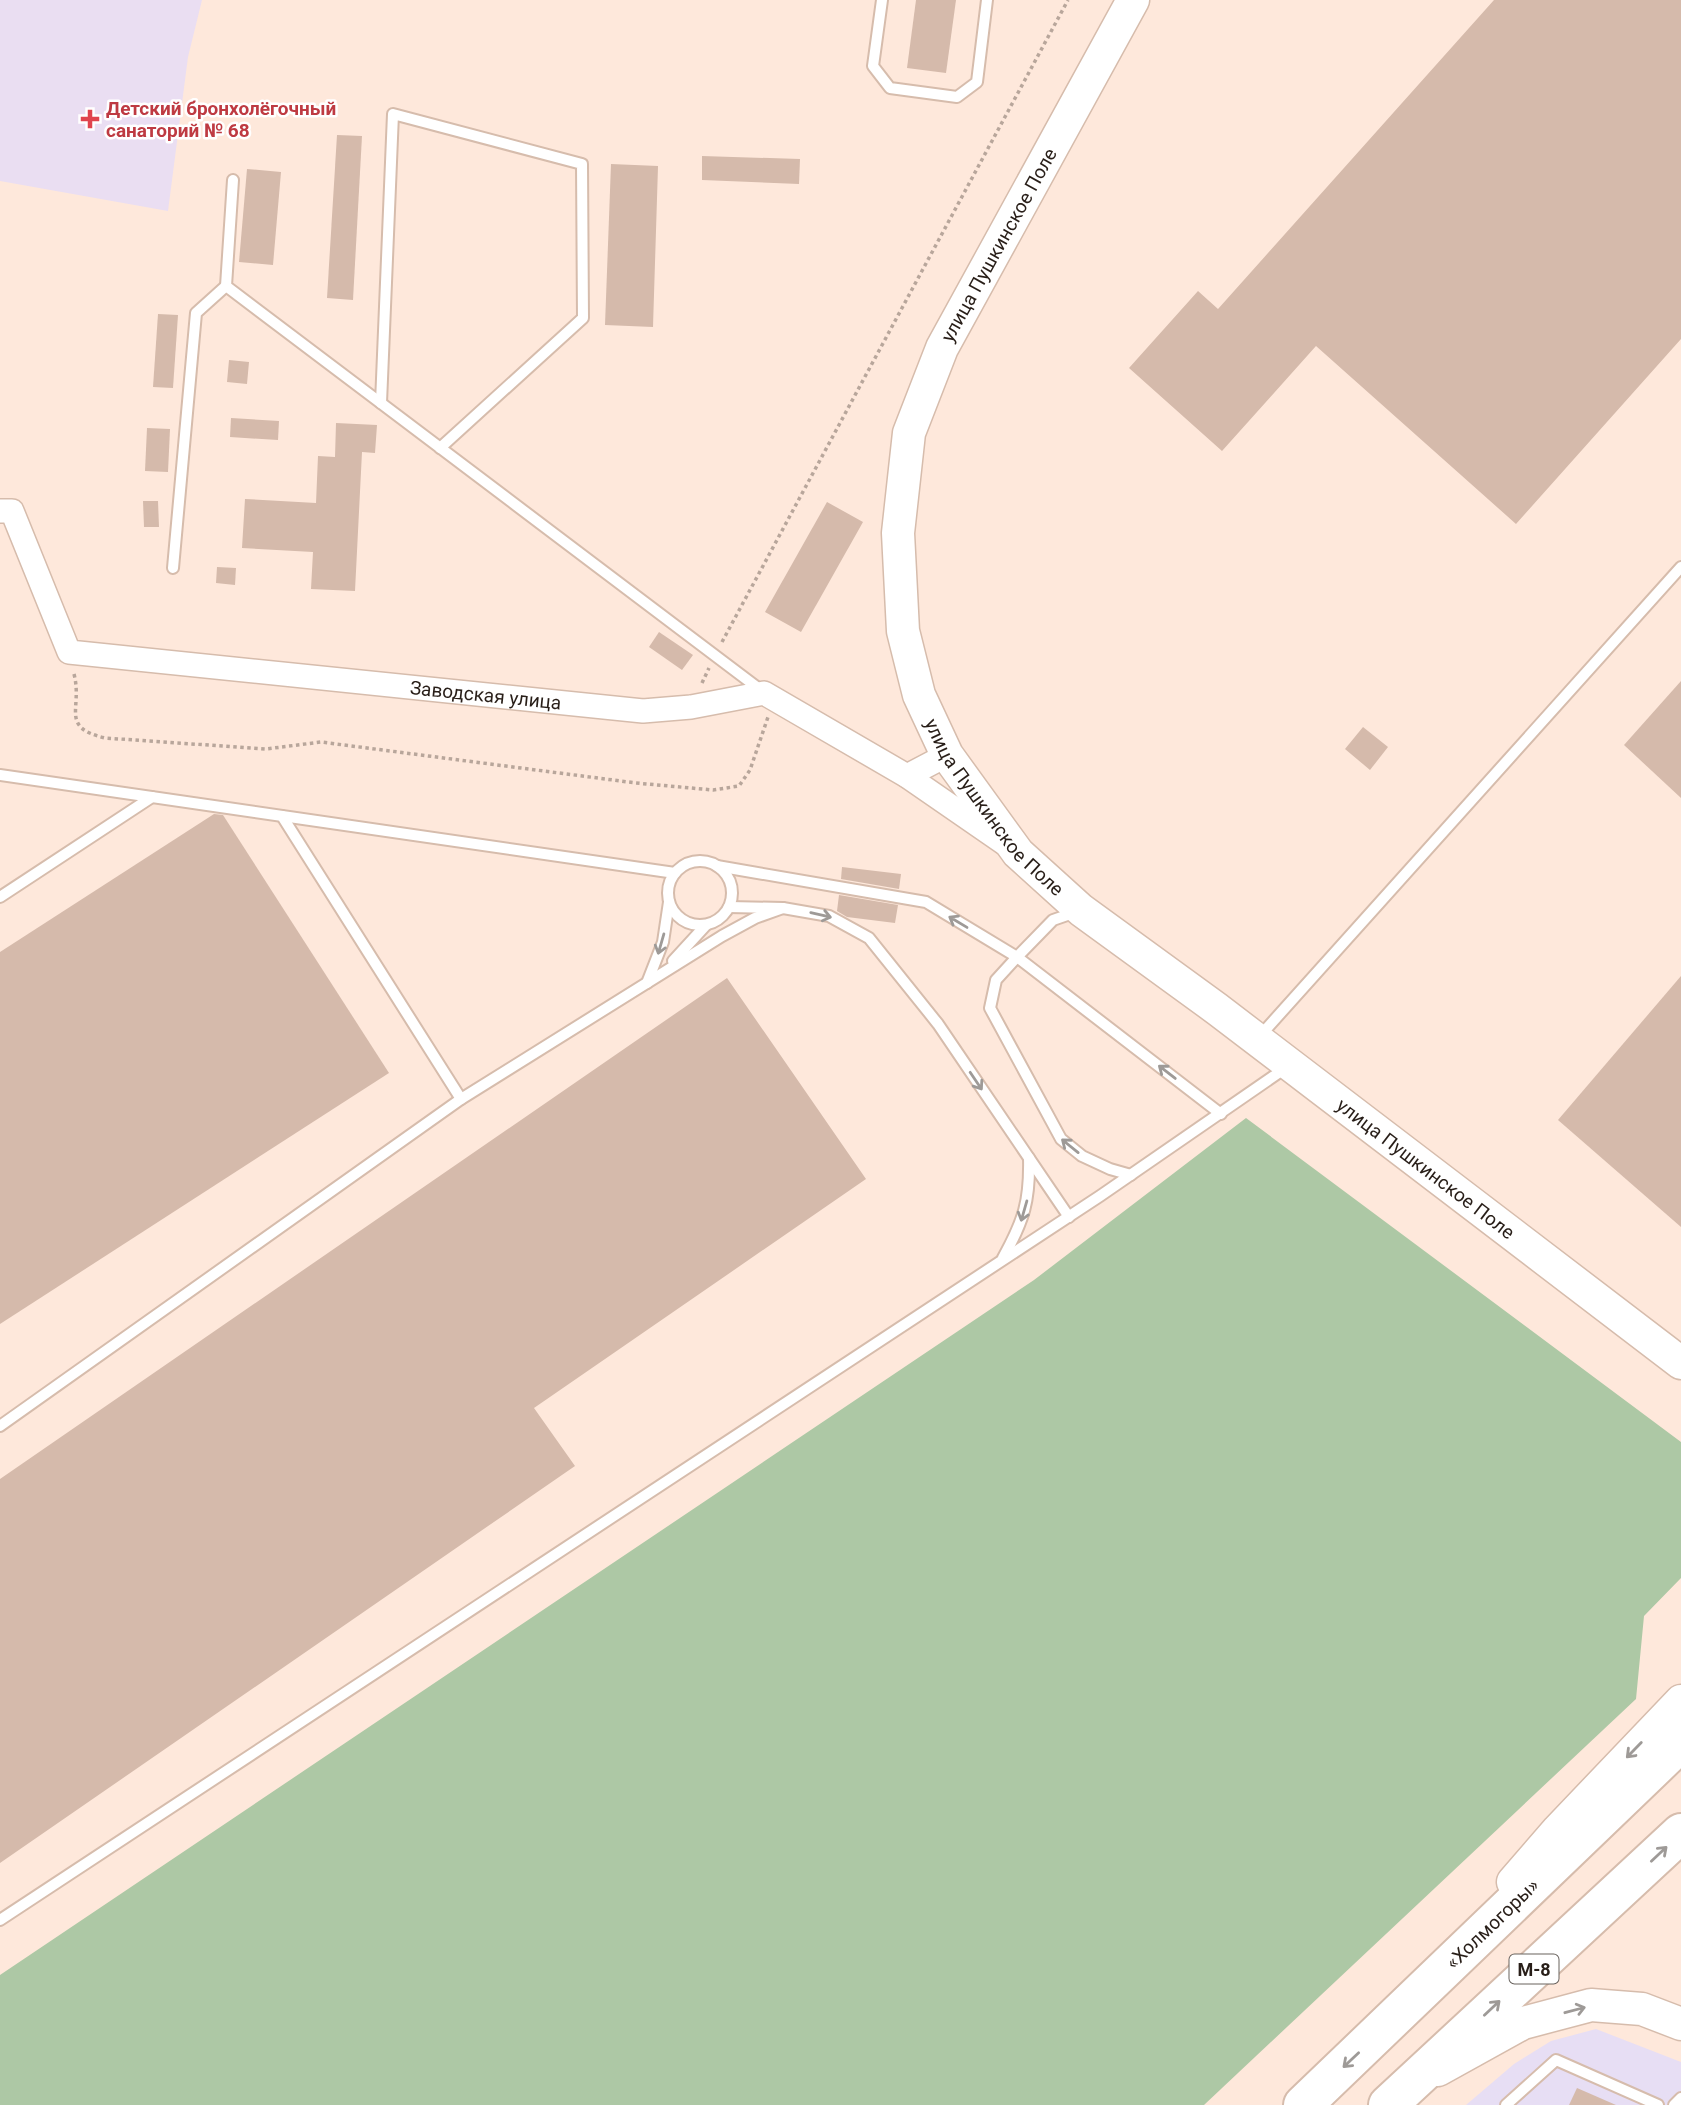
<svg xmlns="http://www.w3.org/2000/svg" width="1681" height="2105" font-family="Roboto,sans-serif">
	<rect width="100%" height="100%" fill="#fee8db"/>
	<polygon fill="#e7def4" points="1596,2029 1681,2062 1681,2105 1466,2105 1514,2064 1551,2041"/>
	<polygon fill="#eadef2" points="0,0 202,0 188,57 168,211 0,181"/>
	<polygon fill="#adc8a5" points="1246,1118 1681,1442 1681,1578 1644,1616 1636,1699 1204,2105 0,2105 0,1975 1034,1280"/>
	<g fill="#d5baab">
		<polygon points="916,0 956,0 946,73 907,68"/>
		<polygon points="1494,0 1681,0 1681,339 1516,524 1316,346 1222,451 1129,368 1198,291 1218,309"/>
		<polygon points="337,135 362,136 353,300 327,298"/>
		<polygon points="702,156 800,159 799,184 702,180"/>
		<polygon points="611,164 658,166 653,327 605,325"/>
		<polygon points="247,169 281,172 273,265 239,262"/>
		<polygon points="158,314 178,315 173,388 153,387"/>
		<polygon points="229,360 249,362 247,384 227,382"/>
		<polygon points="231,418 279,421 278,440 230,437"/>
		<polygon points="336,423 377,425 375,453 362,452 355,591 311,589 313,552 242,548 245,499 316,503 318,456 335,457"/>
		<polygon points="147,428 170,429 168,472 145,471"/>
		<polygon points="143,501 158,501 159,527 144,527"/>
		<polygon points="827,502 863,522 801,632 765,612"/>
		<polygon points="217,567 236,568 235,585 216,583"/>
		<polygon points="659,632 693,655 682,670 649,647"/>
		<polygon points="1681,681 1681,798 1624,745"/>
		<polygon points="1363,727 1388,747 1370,770 1345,749"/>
		<polygon points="214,814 223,815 389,1073 0,1324 0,952"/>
		<polygon points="842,867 901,874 899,889 841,879"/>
		<polygon points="839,895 898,905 895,923 847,917 837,911"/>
		<polygon points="1681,976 1681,1227 1558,1120"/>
		<polygon points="727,978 866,1179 534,1408 575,1466 0,1863 0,1479"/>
		<polygon points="1577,2088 1616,2105 1569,2105"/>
	</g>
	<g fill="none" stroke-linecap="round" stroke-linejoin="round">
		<defs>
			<g id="lane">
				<polyline points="882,0 873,66 890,88 957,97 977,82 987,0"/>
				<polyline points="233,180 226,286 762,691"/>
				<polyline points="381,403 393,114 582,164 583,318 440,448"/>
				<polyline points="173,568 196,313 226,286"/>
				<polyline points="0,775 675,873"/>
				<polyline points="282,816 461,1099"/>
				<circle cx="700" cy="893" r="32"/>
				<polyline points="717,866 926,902 1017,957 1221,1114"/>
				<polyline points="0,897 152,797"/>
				<polyline points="729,907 783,908 829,916 869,938 938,1024 1069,1217"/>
				<polyline points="1076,912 1053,920 1017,957 996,980 990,1008 1061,1139 1082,1156 1110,1169 1131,1175"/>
				<polyline points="673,961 706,925"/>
				<polyline points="647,983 663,942 669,902"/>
				<polyline points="1259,1037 1681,567"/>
				<path d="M 1003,1258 C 1024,1220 1030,1201 1029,1158"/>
				<polyline points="0,1426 461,1099 722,936 755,918 783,908"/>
				<polyline points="0,1920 1100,1196 1287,1067"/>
				<polyline points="1506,2105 1556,2060 1658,2105"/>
				<polyline points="1674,2105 1681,2098"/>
			</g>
			<g id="street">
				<path id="s1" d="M 0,511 L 12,511 L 69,652 L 643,711 L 691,707 L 764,693 L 907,776 L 1004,843"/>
				<polyline points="907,776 947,755"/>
			</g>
			<g id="secondary">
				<path id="s2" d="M 1133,0 L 942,348 L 909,433 L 898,533 L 903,631 L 919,695 L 947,755 L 1018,853 L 1081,910 L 1217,1009 L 1681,1363"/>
				<polyline points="1513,1882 1558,1830 1681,1701"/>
				<polyline points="1438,2070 1523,2023 1591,2005 1642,2009 1681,2024"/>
			</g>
			<g id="highway">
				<path id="s3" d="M 1303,2105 L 1681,1742"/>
				<polyline points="1388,2105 1681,1833"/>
			</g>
		</defs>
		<use href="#lane" stroke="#d6bcac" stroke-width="14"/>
		<use href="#street" stroke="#d6bcac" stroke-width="26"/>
		<use href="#secondary" stroke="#d6bcac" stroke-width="35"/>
		<use href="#highway" stroke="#d6bcac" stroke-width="42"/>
		<g stroke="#b8a69b" stroke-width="3.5" stroke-dasharray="3.5 3.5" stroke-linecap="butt">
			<polyline points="722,642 1068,0"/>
			<path d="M 74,674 C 83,709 59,727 105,738 L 266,749 L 321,742 L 636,783 L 713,790 L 739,786 L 750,770 L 768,717"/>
			<polyline points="702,683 709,668"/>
		</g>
		<use href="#lane" stroke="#fff" stroke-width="10"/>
		<use href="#street" stroke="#fff" stroke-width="23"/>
		<use href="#secondary" stroke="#fff" stroke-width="32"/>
		<use href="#highway" stroke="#fff" stroke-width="38"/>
	</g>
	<defs><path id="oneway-shaft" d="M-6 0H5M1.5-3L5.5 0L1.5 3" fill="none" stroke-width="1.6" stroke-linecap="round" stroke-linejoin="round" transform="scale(1.75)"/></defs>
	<g stroke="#9e9a97">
		<use href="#oneway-shaft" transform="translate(821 915) rotate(13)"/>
		<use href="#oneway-shaft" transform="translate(958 922) rotate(-149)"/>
		<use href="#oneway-shaft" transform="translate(661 944) rotate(106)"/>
		<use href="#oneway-shaft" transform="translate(1167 1072) rotate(-142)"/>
		<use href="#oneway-shaft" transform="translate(976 1081) rotate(56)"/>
		<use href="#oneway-shaft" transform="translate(1070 1146) rotate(-141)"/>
		<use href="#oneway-shaft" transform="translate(1024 1211) rotate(106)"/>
		<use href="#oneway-shaft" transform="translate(1634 1750) rotate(134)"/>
		<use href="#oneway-shaft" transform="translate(1659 1854) rotate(-43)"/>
		<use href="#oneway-shaft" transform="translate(1492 2008) rotate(-43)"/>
		<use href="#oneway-shaft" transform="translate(1575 2010) rotate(-15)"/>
		<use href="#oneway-shaft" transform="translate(1351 2060) rotate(137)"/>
	</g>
	<path fill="#e0444e" stroke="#fff" stroke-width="2.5" d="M86.5 108.5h7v7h7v7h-7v7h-7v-7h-7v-7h7z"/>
	<g text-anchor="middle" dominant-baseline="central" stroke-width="5" stroke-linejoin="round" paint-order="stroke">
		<rect fill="#fff" stroke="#68625d" stroke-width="2" x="1509.5" y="1954.5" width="49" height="29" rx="5"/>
		<g font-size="18" font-weight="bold" fill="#281e18">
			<text x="1534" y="1969">М-8</text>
		</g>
		<g font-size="19" font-weight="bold" fill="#be3a42" stroke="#fff" text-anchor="start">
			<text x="106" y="108">Детский бронхолёгочный<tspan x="106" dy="22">санаторий № 68</tspan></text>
		</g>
		<g font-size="19" fill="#281e18" stroke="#fff">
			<text transform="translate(999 245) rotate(-61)">улица Пушкинское Поле</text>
			<text stroke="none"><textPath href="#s1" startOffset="583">Заводская улица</textPath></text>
			<text stroke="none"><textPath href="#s2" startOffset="889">улица Пушкинское Поле</textPath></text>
			<text stroke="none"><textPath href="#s2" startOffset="1456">улица Пушкинское Поле</textPath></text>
			<text stroke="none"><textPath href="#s3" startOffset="262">«Холмогоры»</textPath></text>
		</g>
	</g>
</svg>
